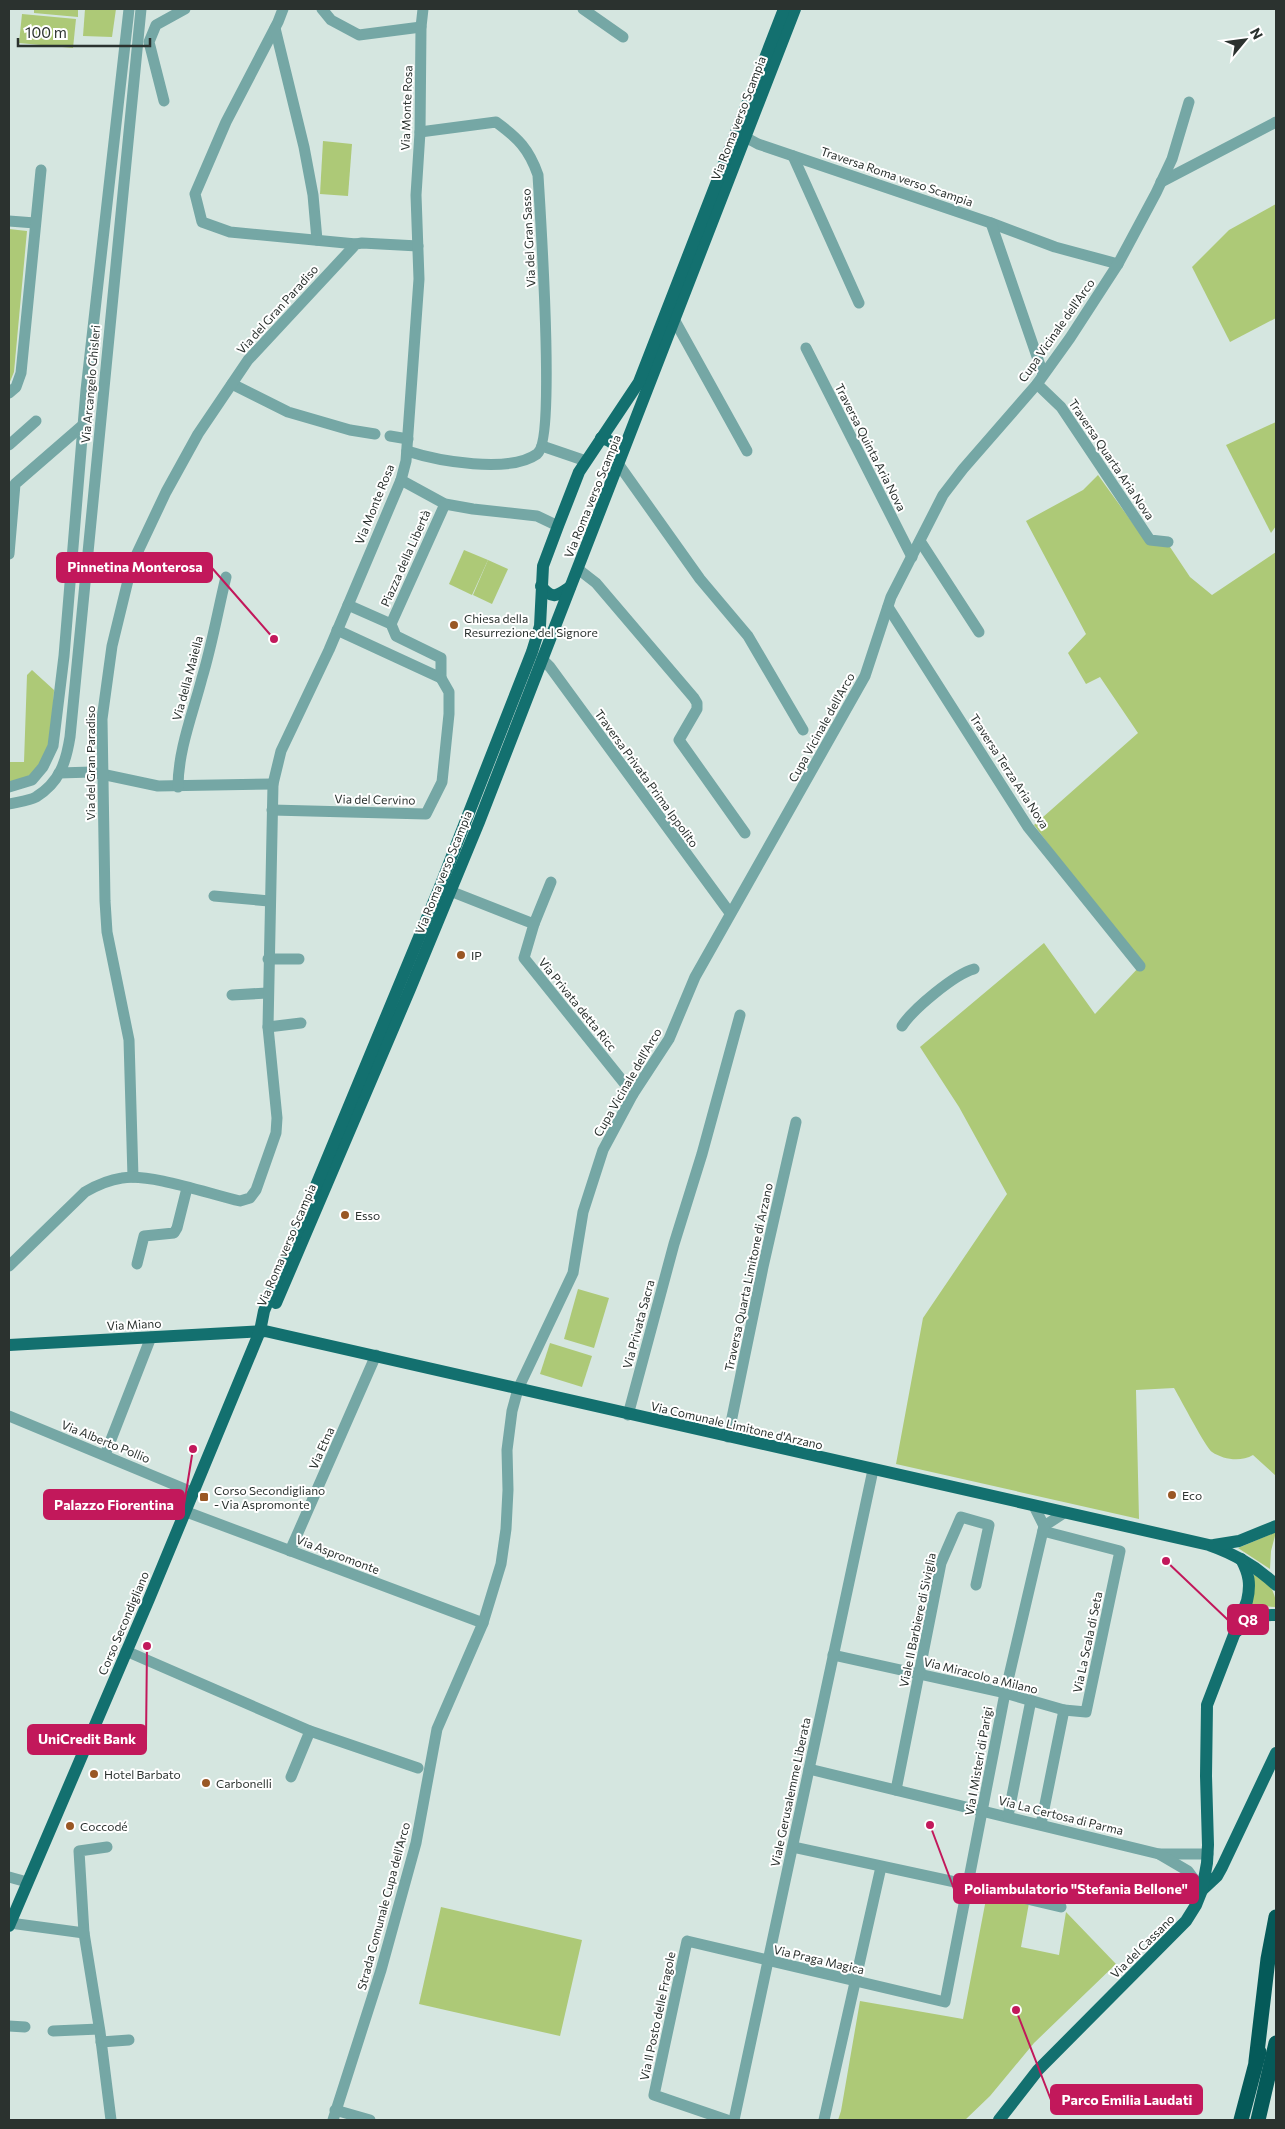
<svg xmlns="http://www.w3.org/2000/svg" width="1285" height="2129" font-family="Commissioner,sans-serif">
	<rect width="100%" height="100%" fill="#d5e6e0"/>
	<g fill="#adc977">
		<polygon points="34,9 78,9 78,17 34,13"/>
		<polygon points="85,9 116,9 112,37 83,36"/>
		<polygon points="22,14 76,19 73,48 19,43"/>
		<polygon points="323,141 352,144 348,196 320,194"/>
		<polygon points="1276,204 1276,318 1230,342 1192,267 1229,230"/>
		<polygon points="9,229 27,231 14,372 9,384"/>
		<polygon points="1276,422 1276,526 1271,533 1226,445"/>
		<path d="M 1098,475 L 1147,543 L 1170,547 L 1190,577 L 1212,595 L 1276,552 L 1276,1476 L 1253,1455 C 1241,1462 1224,1460 1212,1452 C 1206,1448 1180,1398 1174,1388 L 1136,1390 L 1139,1519 L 896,1464 L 923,1318 L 1007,1194 L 959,1107 L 920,1047 L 1044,943 L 1095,1014 L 1140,966 L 1034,825 L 1138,733 L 1100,677 L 1086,684 L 1068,653 L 1086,634 L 1026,521 L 1083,490 Z"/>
		<polygon points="464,550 488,560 472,595 449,584"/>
		<polygon points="488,560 508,569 492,604 473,595"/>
		<polygon points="32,670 54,690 51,752 40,770 9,786 9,762 24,762 27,675"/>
		<polygon points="578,1289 609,1298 594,1348 564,1339"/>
		<polygon points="550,1343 592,1356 582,1387 540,1374"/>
		<polygon points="1276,1532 1271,1551 1270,1569 1238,1548"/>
		<path d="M 1254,1572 C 1267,1582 1276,1589 1276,1607 L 1260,1606 L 1247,1610 L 1254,1589 Z"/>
		<polygon points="987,1894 1029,1903 1021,1947 1059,1955 1066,1912 1116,1964 1034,2043 990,2096 965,2120 838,2120 841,2111 860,2001 963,2019"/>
		<polygon points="441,1907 582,1940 560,2036 419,2004"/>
	</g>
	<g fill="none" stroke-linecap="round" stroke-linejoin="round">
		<g stroke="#75a7a5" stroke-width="11">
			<polyline points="283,9 278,22 226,122 195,194 202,222 230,232 356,244"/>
			<polyline points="322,9 331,20 359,35 421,27"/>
			<polyline points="583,9 623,37"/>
			<polyline points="275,28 304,147 313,195 317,240"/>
			<polyline points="164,101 149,42 156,25 185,9"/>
			<polyline points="745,137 758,144 991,223 1055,247 1118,264"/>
			<polyline points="793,156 859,303"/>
			<polyline points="1161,182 1276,122"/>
			<polyline points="9,221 35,223"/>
			<polyline points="991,223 1043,374"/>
			<polyline points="675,321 747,451"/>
			<polyline points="806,348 912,557"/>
			<polyline points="232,384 288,412 350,430 375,434"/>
			<polyline points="1037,384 1061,407 1150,540 1168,542"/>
			<polyline points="9,393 16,387 21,373 41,170"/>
			<polyline points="390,436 408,439"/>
			<polyline points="9,445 36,421"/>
			<polyline points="542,446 586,461"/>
			<path d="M 407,451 C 438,461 509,474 537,454 C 556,440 540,211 538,175 C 529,149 518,138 496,122 L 420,132"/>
			<polyline points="619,465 700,579 748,636 803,730"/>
			<polyline points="401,480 445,504 473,509 537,516 558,526"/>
			<polyline points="920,541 979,632"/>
			<polyline points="9,554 15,484 83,425 87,425"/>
			<polyline points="578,569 596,583 694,698 697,703 697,709 679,740 745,833"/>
			<polyline points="888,607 1028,827 1140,966"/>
			<polyline points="391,624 445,504"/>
			<polyline points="337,630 441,678 441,658 396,636 391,624 348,605"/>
			<polyline points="542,659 550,667 730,913"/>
			<polyline points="59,773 92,772 158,786 273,784"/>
			<polyline points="9,787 32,780 43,767 53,746 64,656 86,390 129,9"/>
			<path d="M 178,787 C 178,750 193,713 202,678 C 212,645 218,610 226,577"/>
			<path d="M 9,804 C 17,802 29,801 36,797 C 60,782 66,762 70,737 L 141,9"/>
			<polyline points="272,810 426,814 442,782 449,714 449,692 441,678"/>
			<polyline points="450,891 534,924 524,958 633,1094"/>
			<polyline points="214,896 269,901"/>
			<polyline points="534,924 551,882"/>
			<polyline points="268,959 299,959"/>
			<polyline points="232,995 267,993"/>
			<path d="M 902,1026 C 913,1009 955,974 974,969"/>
			<polyline points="268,1027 301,1023"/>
			<polyline points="133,1177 129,1040 107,932 105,901 102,719 112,646 132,564 166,492 198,434 248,360 356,244 362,243 418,246"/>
			<polyline points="137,1264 144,1236 174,1233 177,1228 187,1188"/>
			<path d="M 9,1266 L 85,1192 C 97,1185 108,1180 122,1178 C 151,1173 209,1194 240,1201 L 250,1198 L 256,1190 L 276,1133 L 277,1118 L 268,1027 L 273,784 L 281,751 L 329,650 L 401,480 L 406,461 L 419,279 L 416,195 L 420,132 L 421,27 L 423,9"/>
			<polyline points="628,1415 674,1244 702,1154 740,1015"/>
			<polyline points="9,1416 192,1492"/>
			<polyline points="728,1437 763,1267 796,1122"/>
			<polyline points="105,1455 151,1337"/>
			<polyline points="184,1511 483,1623"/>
			<polyline points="1044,1526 1064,1513"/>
			<polyline points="290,1551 376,1355"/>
			<polyline points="126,1651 310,1731 418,1768"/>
			<polyline points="833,1655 1005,1693 1064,1710"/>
			<polyline points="809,1769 1159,1854 1208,1854"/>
			<polyline points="291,1777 310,1731"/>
			<polyline points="896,1790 941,1563 961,1517 989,1525 976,1585"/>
			<polyline points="1008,1816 1031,1700"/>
			<polyline points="1041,1824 1064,1710 1086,1712 1120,1551 1043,1531"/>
			<polyline points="107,1847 79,1851 84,1933 100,2032 111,2120"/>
			<polyline points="793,1847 969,1885 1061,1907"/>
			<polyline points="1159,1854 1188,1871 1202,1890"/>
			<polyline points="9,1877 27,1882"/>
			<polyline points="10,1923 84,1933"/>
			<polyline points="9,2026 25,2027"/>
			<polyline points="53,2031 99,2029"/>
			<polyline points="101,2042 129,2040"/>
			<polyline points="335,2110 370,2120"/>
			<polyline points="333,2120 381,1970 416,1843 437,1729 483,1623 501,1564 506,1529 508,1490 507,1450 512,1411 518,1389 573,1273 583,1212 603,1150 633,1094 669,1039 695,977 865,676 891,597 943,495 963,469 1037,384 1070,338 1118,264 1156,193 1172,159 1189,102"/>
			<polyline points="727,2120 654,2095 687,1941 945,2002 1005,1693 1044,1526 1034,1506"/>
			<polyline points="734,2120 873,1470"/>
			<polyline points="824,2120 881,1867"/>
		</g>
		<g stroke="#13706f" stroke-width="12">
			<path d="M 601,438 C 616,441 617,449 618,462"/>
			<path d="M 541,586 C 552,600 557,596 570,587"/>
			<polyline points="276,1303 410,989 479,822 795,9"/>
			<path d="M 9,1345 L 265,1331 L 1209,1545 C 1235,1554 1256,1566 1276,1585"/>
			<polyline points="1214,1545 1239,1541 1276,1526"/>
			<path d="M 1236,1632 C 1249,1621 1258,1614 1276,1615"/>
			<polyline points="1202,1890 1217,1876 1222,1867 1276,1753"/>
			<polyline points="9,1926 149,1599 260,1331 264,1311 439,889 532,652 540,626 543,566 558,526 579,472 639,382 784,9"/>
			<path d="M 999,2120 L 1038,2070 L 1186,1921 L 1196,1905 L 1202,1890 L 1207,1863 L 1208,1845 L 1206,1776 L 1207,1705 L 1247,1601 C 1251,1584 1249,1574 1241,1559"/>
		</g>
		<g stroke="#055a59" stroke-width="15">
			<polyline points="1256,2061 1268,1959 1276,1917"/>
			<polyline points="1241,2120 1259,2052"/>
			<polyline points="1258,2120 1276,2043"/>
		</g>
	</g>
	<g fill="#995724" stroke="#fff" stroke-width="2">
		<circle cx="454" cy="625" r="5"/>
		<circle cx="461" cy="955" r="5"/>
		<circle cx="345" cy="1215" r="5"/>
		<circle cx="1172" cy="1495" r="5"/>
		<rect x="199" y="1492" width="10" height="10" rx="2.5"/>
		<circle cx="94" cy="1774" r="5"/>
		<circle cx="206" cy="1783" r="5"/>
		<circle cx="70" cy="1826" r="5"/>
	</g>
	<g text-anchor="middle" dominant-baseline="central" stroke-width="4" stroke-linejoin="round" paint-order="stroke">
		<g font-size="12" fill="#2b322f" stroke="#fff">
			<text transform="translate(406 108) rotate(-88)">Via Monte Rosa</text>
			<text transform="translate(738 118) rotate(-69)">Via Roma verso Scampia</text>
			<text transform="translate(897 176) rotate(19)">Traversa Roma verso Scampia</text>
			<text transform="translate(528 238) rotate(-93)">Via del Gran Sasso</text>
			<text transform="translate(277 309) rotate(-48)">Via del Gran Paradiso</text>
			<text transform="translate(1056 330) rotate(-55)">Cupa Vicinale dell'Arco</text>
			<text transform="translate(90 384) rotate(-85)">Via Arcangelo Ghisleri</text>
			<text transform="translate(871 447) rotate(63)">Traversa Quinta Aria Nova</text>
			<text transform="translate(1112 459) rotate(56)">Traversa Quarta Aria Nova</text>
			<text transform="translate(592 496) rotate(-68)">Via Roma verso Scampia</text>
			<text transform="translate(374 504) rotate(-68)">Via Monte Rosa</text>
			<text transform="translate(405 558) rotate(-66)">Piazza della Libertà</text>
			<text transform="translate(187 678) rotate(-75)">Via della Maiella</text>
			<text transform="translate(821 727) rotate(-61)">Cupa Vicinale dell'Arco</text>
			<text transform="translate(90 763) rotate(-90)">Via del Gran Paradiso</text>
			<text transform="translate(1010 771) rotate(57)">Traversa Terza Aria Nova</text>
			<text transform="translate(647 778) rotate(54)">Traversa Privata Prima Ippolito</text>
			<text transform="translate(375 799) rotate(1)">Via del Cervino</text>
			<text transform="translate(443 872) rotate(-68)">Via Roma verso Scampia</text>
			<text transform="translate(578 1004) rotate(51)">Via Privata detta Ricc</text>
			<text transform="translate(627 1082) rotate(-60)">Cupa Vicinale dell'Arco</text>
			<text transform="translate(286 1245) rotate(-67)">Via Roma verso Scampia</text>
			<text transform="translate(748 1277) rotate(-78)">Traversa Quarta Limitone di Arzano</text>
			<text transform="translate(134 1324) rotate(-3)">Via Miano</text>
			<text transform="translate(638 1324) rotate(-75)">Via Privata Sacra</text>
			<text transform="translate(737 1425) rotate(13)">Via Comunale Limitone d'Arzano</text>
			<text transform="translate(106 1441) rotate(22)">Via Alberto Pollio</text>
			<text transform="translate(321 1448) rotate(-66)">Via Etna</text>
			<text transform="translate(338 1554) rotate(21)">Via Aspromonte</text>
			<text transform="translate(917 1620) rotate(-78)">Viale Il Barbiere di Siviglia</text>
			<text transform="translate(123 1623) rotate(-67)">Corso Secondigliano</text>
			<text transform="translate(1087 1642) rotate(-78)">Via La Scala di Seta</text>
			<text transform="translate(981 1675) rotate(14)">Via Miracolo a Milano</text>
			<text transform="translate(978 1761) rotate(-80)">Via I Misteri di Parigi</text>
			<text transform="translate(790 1792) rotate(-78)">Viale Gerusalemme Liberata</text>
			<text transform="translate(1061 1815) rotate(14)">Via La Certosa di Parma</text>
			<text transform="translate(383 1906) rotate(-75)">Strada Comunale Cupa dell'Arco</text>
			<text transform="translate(1142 1946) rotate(-45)">Via del Cassano</text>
			<text transform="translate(819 1959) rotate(13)">Via Praga Magica</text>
			<text transform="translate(657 2016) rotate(-78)">Via Il Posto delle Fragole</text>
		</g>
		<g font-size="12" fill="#2b322f" stroke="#fff" text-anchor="start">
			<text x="464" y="618">Chiesa della<tspan x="464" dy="14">Resurrezione del Signore</tspan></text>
			<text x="471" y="955">IP</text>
			<text x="355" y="1215">Esso</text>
			<text x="214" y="1490">Corso Secondigliano<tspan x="214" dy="14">- Via Aspromonte</tspan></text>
			<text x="1182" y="1495">Eco</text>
			<text x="104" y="1774">Hotel Barbato</text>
			<text x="216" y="1783">Carbonelli</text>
			<text x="80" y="1826">Coccodé</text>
		</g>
	</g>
	<path fill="none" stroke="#c2185b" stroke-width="2" d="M274 639L212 568M193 1449L184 1505M1166 1561L1228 1620M147 1646L146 1739M930 1825L954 1889M1016 2010L1051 2100"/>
	<g fill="#c2185b" stroke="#fff" stroke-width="2">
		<circle cx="274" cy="639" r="5"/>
		<circle cx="193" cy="1449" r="5"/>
		<circle cx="1166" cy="1561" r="5"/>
		<circle cx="147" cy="1646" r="5"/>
		<circle cx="930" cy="1825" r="5"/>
		<circle cx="1016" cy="2010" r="5"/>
	</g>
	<g fill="#c2185b" stroke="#c2185b" stroke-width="2">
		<rect x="57" y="553" width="155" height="29" rx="5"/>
		<rect x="44" y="1490" width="140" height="29" rx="5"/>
		<rect x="1228" y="1605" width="40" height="29" rx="5"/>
		<rect x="28" y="1725" width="118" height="29" rx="5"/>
		<rect x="954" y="1874" width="244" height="29" rx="5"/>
		<rect x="1051" y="2085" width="151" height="29" rx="5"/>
	</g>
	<g font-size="14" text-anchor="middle" font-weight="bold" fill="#fff">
		<text x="135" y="572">Pinnetina Monterosa</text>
		<text x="114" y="1510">Palazzo Fiorentina</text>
		<text x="1248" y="1625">Q8</text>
		<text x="87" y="1744">UniCredit Bank</text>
		<text x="1076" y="1894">Poliambulatorio "Stefania Bellone"</text>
		<text x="1127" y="2105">Parco Emilia Laudati</text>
	</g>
	<rect width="1285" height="2129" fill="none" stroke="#2b322f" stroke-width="20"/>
	<g transform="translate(1245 40) rotate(61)" stroke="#ffffff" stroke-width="4" paint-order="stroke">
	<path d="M0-4L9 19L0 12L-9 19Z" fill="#2b322f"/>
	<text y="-8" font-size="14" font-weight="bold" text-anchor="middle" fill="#2b322f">N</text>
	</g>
	<path d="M18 38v8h132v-8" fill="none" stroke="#2b322f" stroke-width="2.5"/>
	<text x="25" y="38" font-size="15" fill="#2b322f" stroke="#ffffff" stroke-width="4" paint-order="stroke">100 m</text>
</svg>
